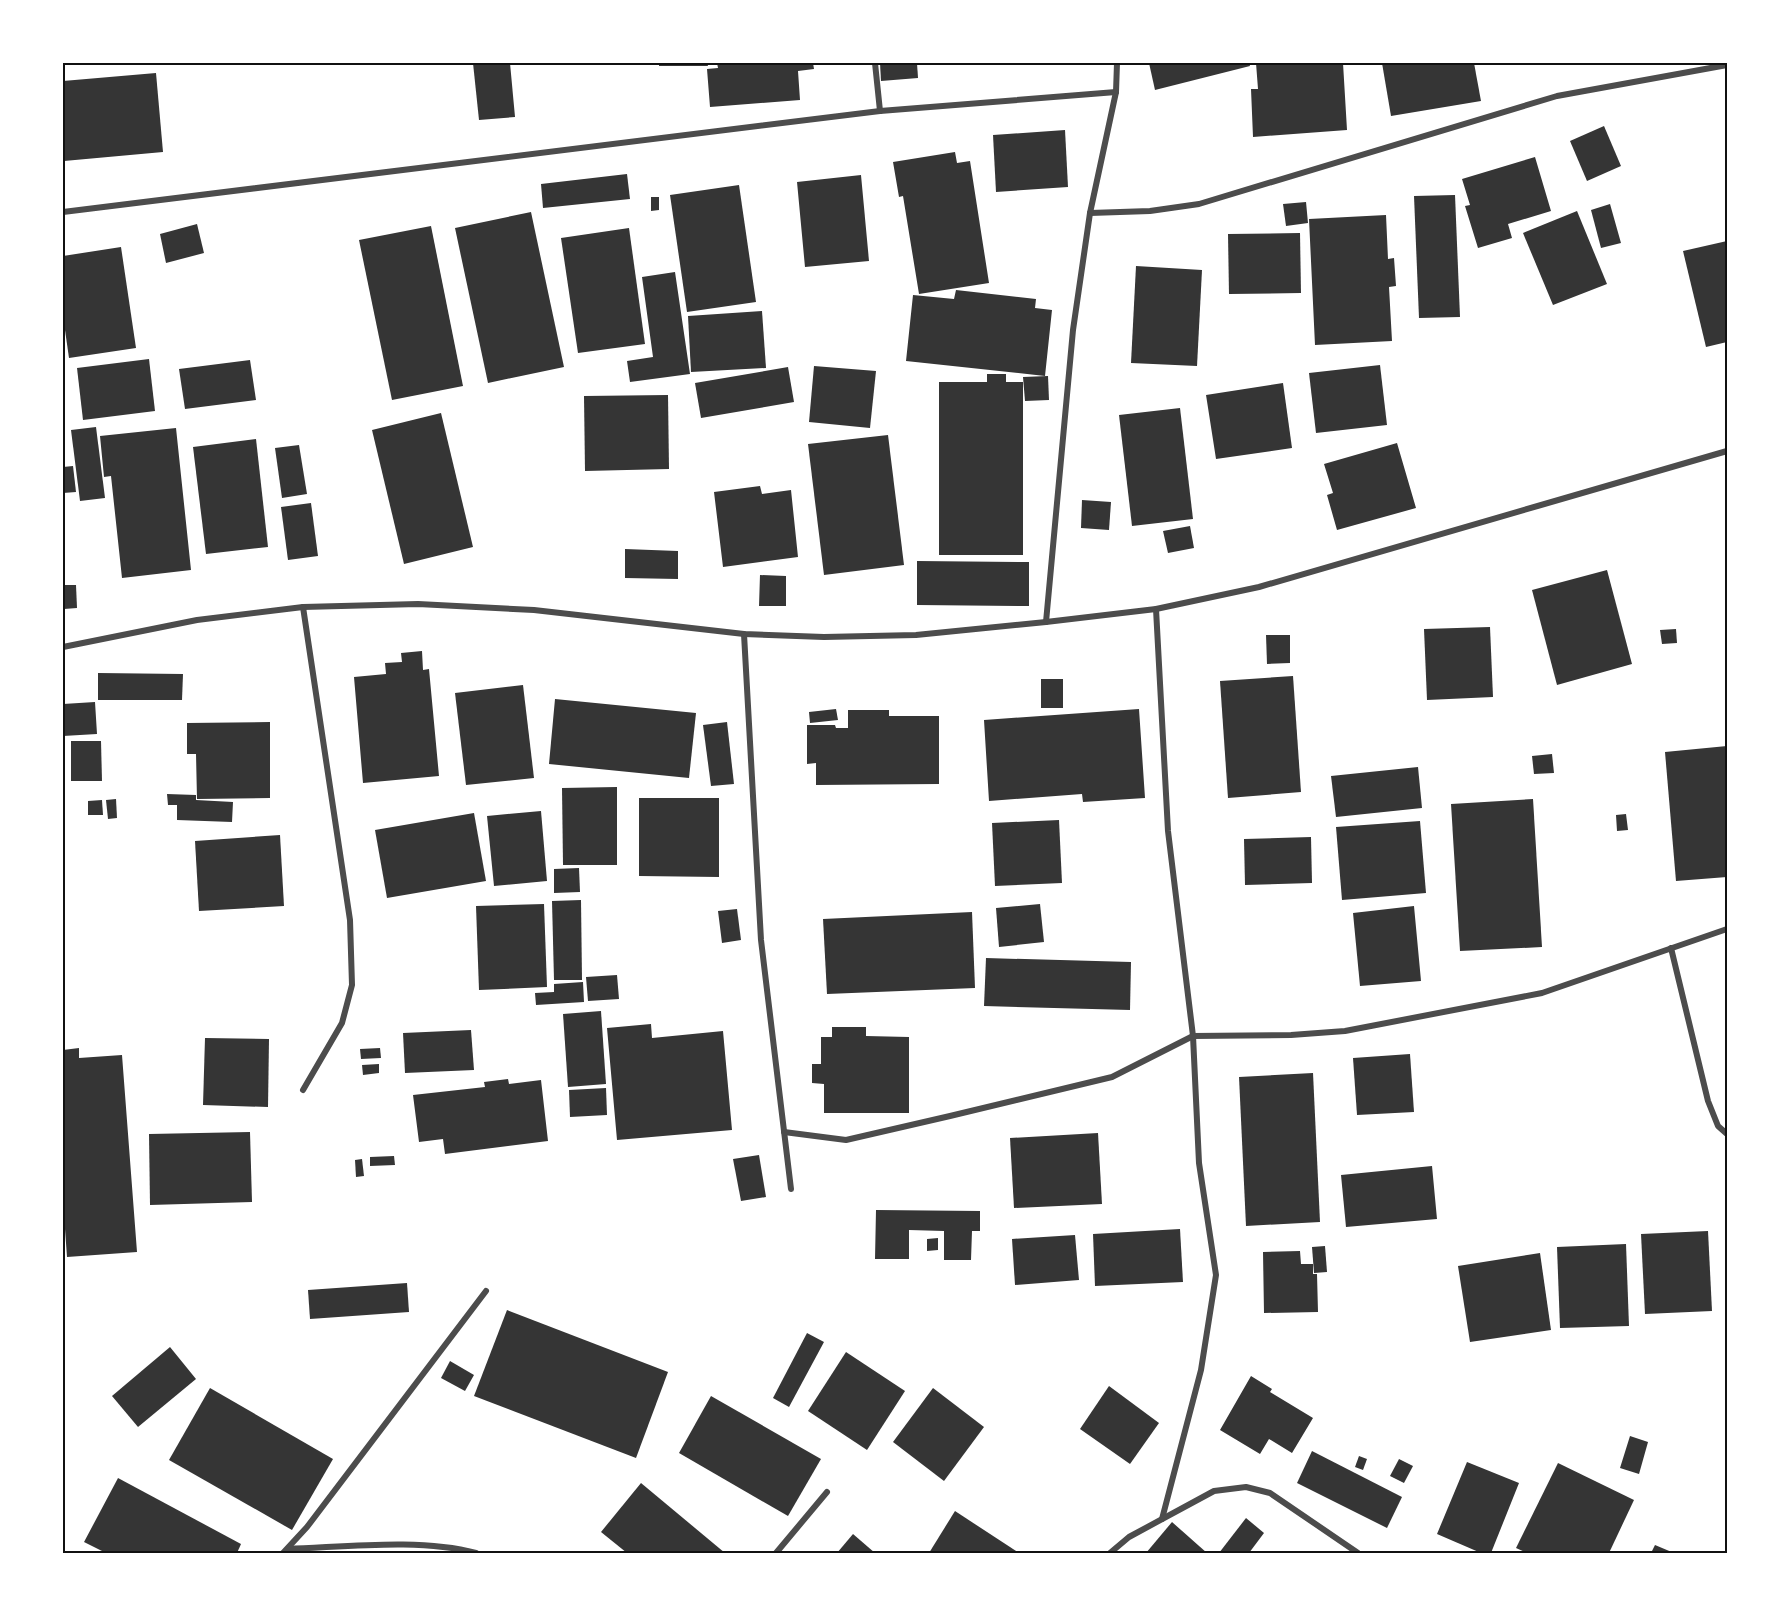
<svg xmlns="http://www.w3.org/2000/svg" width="1790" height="1616" font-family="'Fira Sans',sans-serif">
	<rect width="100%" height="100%" fill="#fff"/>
	<g fill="#353535">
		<polygon points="473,63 510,63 515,117 479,120"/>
		<polygon points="659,63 707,63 708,66 659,66"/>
		<polygon points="717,63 813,63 814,69 798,71 800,100 710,107 707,69 718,68"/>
		<polygon points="880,63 917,63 918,78 881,81"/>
		<polygon points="1149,63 1249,63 1250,66 1155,90"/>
		<polygon points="1256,63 1343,63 1347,130 1253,137 1251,89 1258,89"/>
		<polygon points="1382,63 1474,63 1481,101 1391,116"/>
		<polygon points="156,73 163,152 64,161 63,81"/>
		<polygon points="1604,126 1621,166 1587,181 1570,141"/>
		<polygon points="1065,130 1068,187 996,192 993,135"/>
		<polygon points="955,152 957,163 970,161 989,283 919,294 903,196 899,197 893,162"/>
		<polygon points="1535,157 1551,211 1508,224 1512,238 1478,248 1465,206 1470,205 1462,179"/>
		<polygon points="627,174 630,199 543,208 541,184"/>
		<polygon points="861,175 869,261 805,267 797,182"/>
		<polygon points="739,185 756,302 687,312 670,195"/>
		<polygon points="1455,195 1460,317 1419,318 1414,196"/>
		<polygon points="651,197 659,197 659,210 651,211"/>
		<polygon points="1306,202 1308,223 1286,226 1283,204"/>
		<polygon points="1610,204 1621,243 1601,248 1591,210"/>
		<polygon points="1577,211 1607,284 1553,305 1523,233"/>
		<polygon points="531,212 564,367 488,383 455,228"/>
		<polygon points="1386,215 1388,259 1394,258 1396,286 1389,287 1392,341 1315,345 1309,219"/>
		<polygon points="197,224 204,253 166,263 160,234"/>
		<polygon points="431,226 463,386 392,400 359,240"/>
		<polygon points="629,228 645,344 578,353 561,238"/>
		<polygon points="1300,233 1301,293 1229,294 1228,234"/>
		<polygon points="1727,241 1727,342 1706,347 1683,251"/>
		<polygon points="121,247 136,348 69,358 63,316 63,256"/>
		<polygon points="1136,266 1202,270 1197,366 1131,363"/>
		<polygon points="675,272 690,374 630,382 627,361 653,357 642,277"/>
		<polygon points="956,290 1036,299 1035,308 1052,310 1045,376 906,361 913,295 954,299"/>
		<polygon points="762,311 766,368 691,372 688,316"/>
		<polygon points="149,359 155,411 83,420 77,368"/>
		<polygon points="250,360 256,400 185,409 179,369"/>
		<polygon points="1380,365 1387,425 1316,433 1309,373"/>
		<polygon points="814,366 876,371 870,428 809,422"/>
		<polygon points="788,367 794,402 701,418 695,383"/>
		<polygon points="987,374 1006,374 1006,382 1023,382 1023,555 939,555 939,382 987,382"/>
		<polygon points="1048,376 1049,400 1025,401 1023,377"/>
		<polygon points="1283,383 1292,448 1216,459 1206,395"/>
		<polygon points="668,395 669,469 585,471 584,396"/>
		<polygon points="1180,408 1193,519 1132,526 1119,415"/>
		<polygon points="441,413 473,547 404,564 372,430"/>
		<polygon points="96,427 105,498 80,501 71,430"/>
		<polygon points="176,428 191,570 122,578 111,476 104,477 100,436"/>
		<polygon points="888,435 904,565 824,575 808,444"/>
		<polygon points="256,439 268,547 206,554 193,447"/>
		<polygon points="1397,443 1416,508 1337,530 1327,495 1333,493 1324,464"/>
		<polygon points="299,445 307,494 282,498 275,448"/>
		<polygon points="73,466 76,492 63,493 63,467"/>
		<polygon points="760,486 762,494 791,490 798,557 723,567 714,492"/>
		<polygon points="1082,500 1111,502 1109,530 1081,528"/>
		<polygon points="311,503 318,556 288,560 281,507"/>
		<polygon points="1190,526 1194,548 1168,553 1163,531"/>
		<polygon points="625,549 678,551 678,579 625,578"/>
		<polygon points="917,561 1029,562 1029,606 917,605"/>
		<polygon points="1607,570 1632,664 1557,685 1532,590"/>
		<polygon points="760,575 786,576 786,606 759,606"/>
		<polygon points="63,585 76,585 77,608 64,609"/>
		<polygon points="1490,627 1493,697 1427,700 1424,629"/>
		<polygon points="1676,629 1677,643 1662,644 1660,630"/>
		<polygon points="1266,635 1290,635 1290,663 1267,664"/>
		<polygon points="422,651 423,670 429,669 439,776 363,783 354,677 386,674 385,663 402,662 401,653"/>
		<polygon points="98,673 183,674 182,700 98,700"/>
		<polygon points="1293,676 1301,792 1228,798 1220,681"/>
		<rect x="1041" y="679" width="22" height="29"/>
		<polygon points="523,685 534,778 466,785 455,693"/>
		<polygon points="555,699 696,713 689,778 549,764"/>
		<polygon points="95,702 97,734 63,736 63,704"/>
		<polygon points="836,709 838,720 810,723 809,712"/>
		<polygon points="1139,709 1145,798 1083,802 1082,794 989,801 984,720"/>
		<polygon points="848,710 889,710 889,716 939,716 939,784 816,785 816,763 807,764 807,725 835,725 836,728 848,728"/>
		<polygon points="270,722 270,798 197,799 196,754 187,754 187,723"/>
		<polygon points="727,722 734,784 711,786 703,725"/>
		<polygon points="71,741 101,741 102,781 71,781"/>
		<polygon points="1727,746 1727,877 1676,881 1665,752"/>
		<polygon points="1552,754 1554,773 1534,774 1532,756"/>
		<polygon points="1418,767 1422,808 1336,817 1331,776"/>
		<polygon points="617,787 617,865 563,865 562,788"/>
		<polygon points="167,794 196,795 196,800 233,802 232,822 177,820 177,805 168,805"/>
		<polygon points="639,798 719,798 719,877 639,876"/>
		<polygon points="116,799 117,818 108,819 106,800"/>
		<polygon points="1533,799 1542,947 1460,951 1451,804"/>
		<polygon points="102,800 103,815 88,815 88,801"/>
		<polygon points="541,811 547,881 494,886 487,816"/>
		<polygon points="474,813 486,881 387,898 375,830"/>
		<polygon points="1626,814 1628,830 1617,831 1616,815"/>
		<polygon points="1059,820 1062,883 995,886 992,823"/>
		<polygon points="1420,821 1426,893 1342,900 1336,827"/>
		<polygon points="280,835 284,906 199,911 195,841"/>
		<polygon points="1311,837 1312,883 1245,885 1244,839"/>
		<polygon points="579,868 580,892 554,893 554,869"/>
		<polygon points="581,900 582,980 554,980 552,901"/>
		<polygon points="544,904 547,987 479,990 476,906"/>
		<polygon points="1040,904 1044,942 999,947 996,908"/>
		<polygon points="1414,906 1421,981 1360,986 1353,913"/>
		<polygon points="737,909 741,940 722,943 718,911"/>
		<polygon points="972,912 975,988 827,994 823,919"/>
		<polygon points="986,958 1131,962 1130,1010 984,1006"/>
		<polygon points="617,975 619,999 588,1001 586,977"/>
		<polygon points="583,982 584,1002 536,1005 535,993 554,992 554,984"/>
		<polygon points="601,1011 606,1084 568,1087 563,1014"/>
		<polygon points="651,1024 652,1038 723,1031 732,1130 617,1140 607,1028"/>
		<polygon points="832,1027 866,1027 866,1036 909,1037 909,1113 824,1113 824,1084 812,1083 812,1064 821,1064 821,1037 832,1037"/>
		<polygon points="471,1030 474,1070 405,1073 403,1033"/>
		<polygon points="205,1038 269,1039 268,1107 203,1105"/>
		<polygon points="79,1048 79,1058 122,1055 137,1252 67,1257 63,1201 63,1050"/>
		<polygon points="380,1048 381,1058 361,1059 360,1049"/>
		<polygon points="1410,1054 1414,1112 1357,1115 1353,1058"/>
		<polygon points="379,1064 379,1073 363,1075 362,1065"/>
		<polygon points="1313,1073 1320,1222 1246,1226 1239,1077"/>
		<polygon points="508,1079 509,1084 541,1080 548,1141 445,1154 443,1139 419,1142 413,1095 485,1087 484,1082"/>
		<polygon points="606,1088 607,1115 570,1117 569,1090"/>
		<polygon points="250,1132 252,1202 150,1205 149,1134"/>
		<polygon points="1098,1133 1102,1204 1014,1208 1010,1138"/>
		<polygon points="759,1155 766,1197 741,1201 733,1159"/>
		<polygon points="394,1156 395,1165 370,1166 370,1157"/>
		<polygon points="362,1159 364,1176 356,1177 355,1160"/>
		<polygon points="1432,1166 1437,1219 1346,1227 1341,1175"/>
		<polygon points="876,1210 980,1211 980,1231 972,1231 971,1260 944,1260 944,1231 909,1230 909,1259 875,1259"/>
		<polygon points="1180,1229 1183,1282 1095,1286 1093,1234"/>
		<polygon points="1708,1231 1712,1311 1645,1314 1641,1234"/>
		<polygon points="1075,1235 1079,1280 1015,1285 1012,1239"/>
		<polygon points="938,1238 938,1250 927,1251 927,1239"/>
		<polygon points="1626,1244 1629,1326 1560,1328 1557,1247"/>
		<polygon points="1325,1246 1327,1272 1314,1273 1312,1247"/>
		<polygon points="1300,1251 1301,1264 1313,1264 1313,1274 1317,1274 1318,1312 1264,1313 1263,1252"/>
		<polygon points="1540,1253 1551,1330 1470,1342 1458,1266"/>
		<polygon points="407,1283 409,1312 310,1319 308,1290"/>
		<polygon points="507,1310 668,1372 636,1458 474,1396"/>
		<polygon points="807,1333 824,1342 789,1407 773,1398"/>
		<polygon points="170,1347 196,1379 138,1427 112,1396"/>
		<polygon points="846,1352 905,1391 867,1450 808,1411"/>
		<polygon points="450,1361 474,1375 465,1391 441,1378"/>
		<polygon points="1251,1376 1272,1389 1270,1392 1313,1418 1292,1453 1269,1439 1260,1454 1220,1430"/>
		<polygon points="1109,1386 1159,1423 1130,1464 1080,1429"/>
		<polygon points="210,1388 333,1459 292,1530 169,1460"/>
		<polygon points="933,1388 984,1427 944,1481 893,1442"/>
		<polygon points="711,1396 821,1459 788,1516 679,1453"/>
		<polygon points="1630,1436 1648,1442 1639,1474 1620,1468"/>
		<polygon points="1312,1451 1402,1497 1387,1528 1297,1483"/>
		<polygon points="1359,1456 1367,1459 1363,1470 1355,1467"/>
		<polygon points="1399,1459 1413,1466 1404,1483 1390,1476"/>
		<polygon points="1467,1462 1519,1483 1491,1553 1481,1553 1437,1534"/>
		<polygon points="1558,1463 1634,1500 1609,1553 1527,1553 1516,1548"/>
		<polygon points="118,1478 241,1544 237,1553 106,1553 84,1542"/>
		<polygon points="641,1483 725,1553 627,1553 601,1532"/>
		<polygon points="955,1511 1019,1553 929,1553"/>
		<polygon points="1246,1518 1264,1533 1249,1553 1219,1553"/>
		<polygon points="1172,1522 1207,1553 1146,1553"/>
		<polygon points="853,1534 875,1553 837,1553"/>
		<polygon points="1655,1545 1674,1553 1651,1553"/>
	</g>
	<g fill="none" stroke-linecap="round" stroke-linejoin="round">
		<g stroke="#4c4c4c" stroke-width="6">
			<polyline points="875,63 880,111"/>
			<polyline points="63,212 880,111 1116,92"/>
			<polyline points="1090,213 1150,211 1199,204 1557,96 1727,65"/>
			<polyline points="1156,609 1168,831 1193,1036 1199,1163 1216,1275 1201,1370 1162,1519"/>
			<polyline points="1046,622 1073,330 1090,213 1116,92 1117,63"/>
			<polyline points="744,634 761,940 791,1189"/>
			<polyline points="63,647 197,620 303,607 418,604 534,610 744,634 824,637 916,635 1046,622 1156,609 1259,587 1727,451"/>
			<polyline points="1671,948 1708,1101 1718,1126 1727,1134"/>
			<polyline points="303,1090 342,1023 352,985 350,920 303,607"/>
			<polyline points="784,1132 846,1140 950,1116 1112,1077 1193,1036 1291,1035 1345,1031 1542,993 1727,929"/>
			<path d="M 288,1549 C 346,1547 420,1538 476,1553"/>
			<polyline points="283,1553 307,1527 486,1291"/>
			<polyline points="776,1553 827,1492"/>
			<polyline points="1110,1553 1129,1537 1214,1491 1246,1487 1270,1493 1358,1553"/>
		</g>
	</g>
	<rect width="1790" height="1616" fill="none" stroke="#ffffff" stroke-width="129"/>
	<rect x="64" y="64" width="1662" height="1488" fill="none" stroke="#111" stroke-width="2"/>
</svg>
